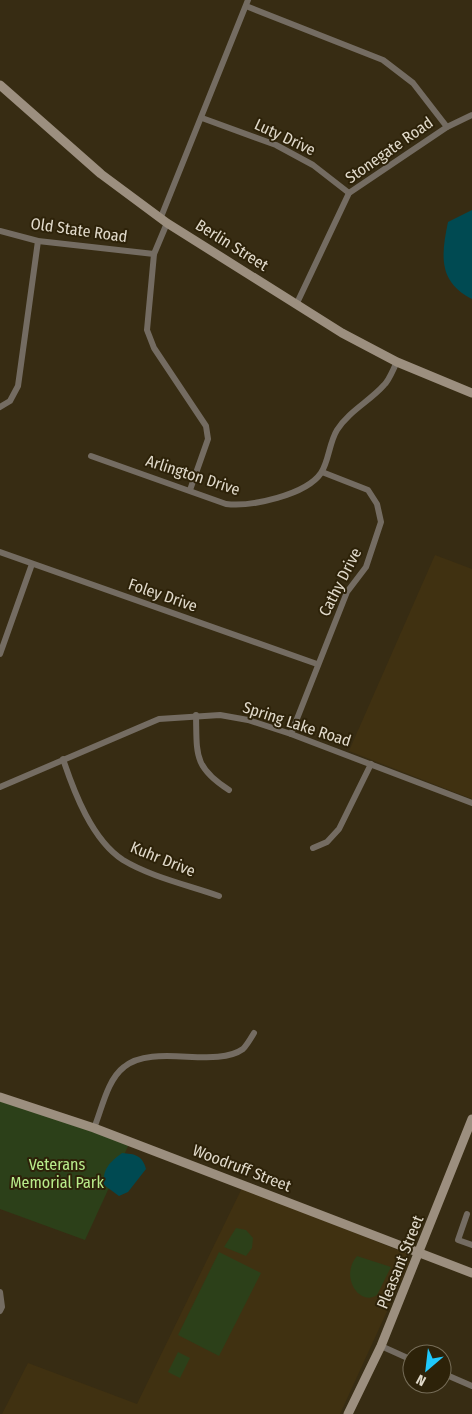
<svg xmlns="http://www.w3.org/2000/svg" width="472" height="1414" font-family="'Fira Sans Condensed',sans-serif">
	<rect width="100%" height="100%" fill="#372c13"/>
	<g fill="#403111">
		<polygon points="435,555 472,569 472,799 349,751"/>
		<polygon points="242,1188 408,1254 410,1261 340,1414 2,1414 28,1363 137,1404"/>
	</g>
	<g fill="#2c4019">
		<polygon points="0,1100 129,1144 85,1240 0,1209"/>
		<polygon points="236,1228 246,1230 253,1238 252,1248 246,1256 224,1247"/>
		<polygon points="219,1252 261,1273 219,1356 178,1335"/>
		<path d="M 357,1256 L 391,1267 L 377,1295 C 360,1307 339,1277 357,1256 Z"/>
		<polygon points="178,1352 190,1358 180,1378 168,1372"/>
	</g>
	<g fill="#004a52">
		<path d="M 472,210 L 472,299 C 438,282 441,255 448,222 Z"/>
		<path d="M 122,1153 C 135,1154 142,1155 146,1169 L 128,1192 L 119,1196 L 104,1185 C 102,1169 110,1162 122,1153 Z"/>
	</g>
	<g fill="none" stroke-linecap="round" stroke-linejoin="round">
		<g stroke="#746c62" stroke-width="6">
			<polyline points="246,6 383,60 413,83 447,127"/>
			<polyline points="202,118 276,145 313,165 349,193"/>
			<polyline points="161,217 248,0"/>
			<polyline points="167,223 154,254 147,330 154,348 206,426 208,439 190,490"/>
			<polyline points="0,231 38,241 154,254"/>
			<polyline points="297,303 349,193 447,127 472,115"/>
			<polyline points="0,407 10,401 18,386 38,241"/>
			<path d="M 91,456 L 226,504 C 251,507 306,495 321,473 C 329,461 329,443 337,430 C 349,411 370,401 384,385 C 390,379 393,369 397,362"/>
			<polyline points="0,552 317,664"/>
			<polyline points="0,654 32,564"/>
			<path d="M 196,715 C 197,754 193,767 229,790"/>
			<polyline points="291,734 347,592 366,567 381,522 377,504 368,490 322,472"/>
			<path d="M 63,759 C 74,792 92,840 123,860 C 151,877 188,885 219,896"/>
			<polyline points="0,787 159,719 220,715 248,720 291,734 472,803"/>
			<polyline points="313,848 327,842 339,829 371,764"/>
			<path d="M 94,1128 C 102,1109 107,1080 124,1067 C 153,1043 215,1069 243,1049 C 247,1045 251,1038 254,1033"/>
			<polyline points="467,1214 458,1240 472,1245"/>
			<polyline points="0,1292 2,1307 0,1311"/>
			<polyline points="381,1346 412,1360"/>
			<polyline points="442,1373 472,1386"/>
		</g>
		<g stroke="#9c8f7f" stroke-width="9">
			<polyline points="0,85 101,174 167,223 342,333 397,362 472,393"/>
			<polyline points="0,1097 94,1128 472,1273"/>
			<polyline points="348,1414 381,1346 472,1119"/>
		</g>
	</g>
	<g text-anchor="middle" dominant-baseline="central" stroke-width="4" stroke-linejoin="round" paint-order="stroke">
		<g font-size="16" fill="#e1dacb" stroke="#2d2209">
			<text transform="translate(285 137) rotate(25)">Luty Drive</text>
			<text transform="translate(389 150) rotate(-35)">Stonegate Road</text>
			<text transform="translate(79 230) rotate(8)">Old State Road</text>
			<text transform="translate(232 245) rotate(32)">Berlin Street</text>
			<text transform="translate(193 475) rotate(18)">Arlington Drive</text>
			<text transform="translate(340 582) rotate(-63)">Cathy Drive</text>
			<text transform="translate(163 595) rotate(19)">Foley Drive</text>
			<text transform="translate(297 724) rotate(18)">Spring Lake Road</text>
			<text transform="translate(163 859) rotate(22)">Kuhr Drive</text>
			<text transform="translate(242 1168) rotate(21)">Woodruff Street</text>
			<text transform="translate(400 1262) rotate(-68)">Pleasant Street</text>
		</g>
		<g font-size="16" fill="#b9ec8b" stroke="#2d2209">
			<text x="57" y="1164">Veterans<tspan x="57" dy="18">Memorial Park</tspan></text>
		</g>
	</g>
	<g transform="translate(427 1369) rotate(208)"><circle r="24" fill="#2d2209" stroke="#756c57"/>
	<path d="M0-4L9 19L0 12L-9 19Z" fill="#1fc9fd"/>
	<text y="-8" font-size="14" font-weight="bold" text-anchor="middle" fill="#e1dacb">N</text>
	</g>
</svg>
